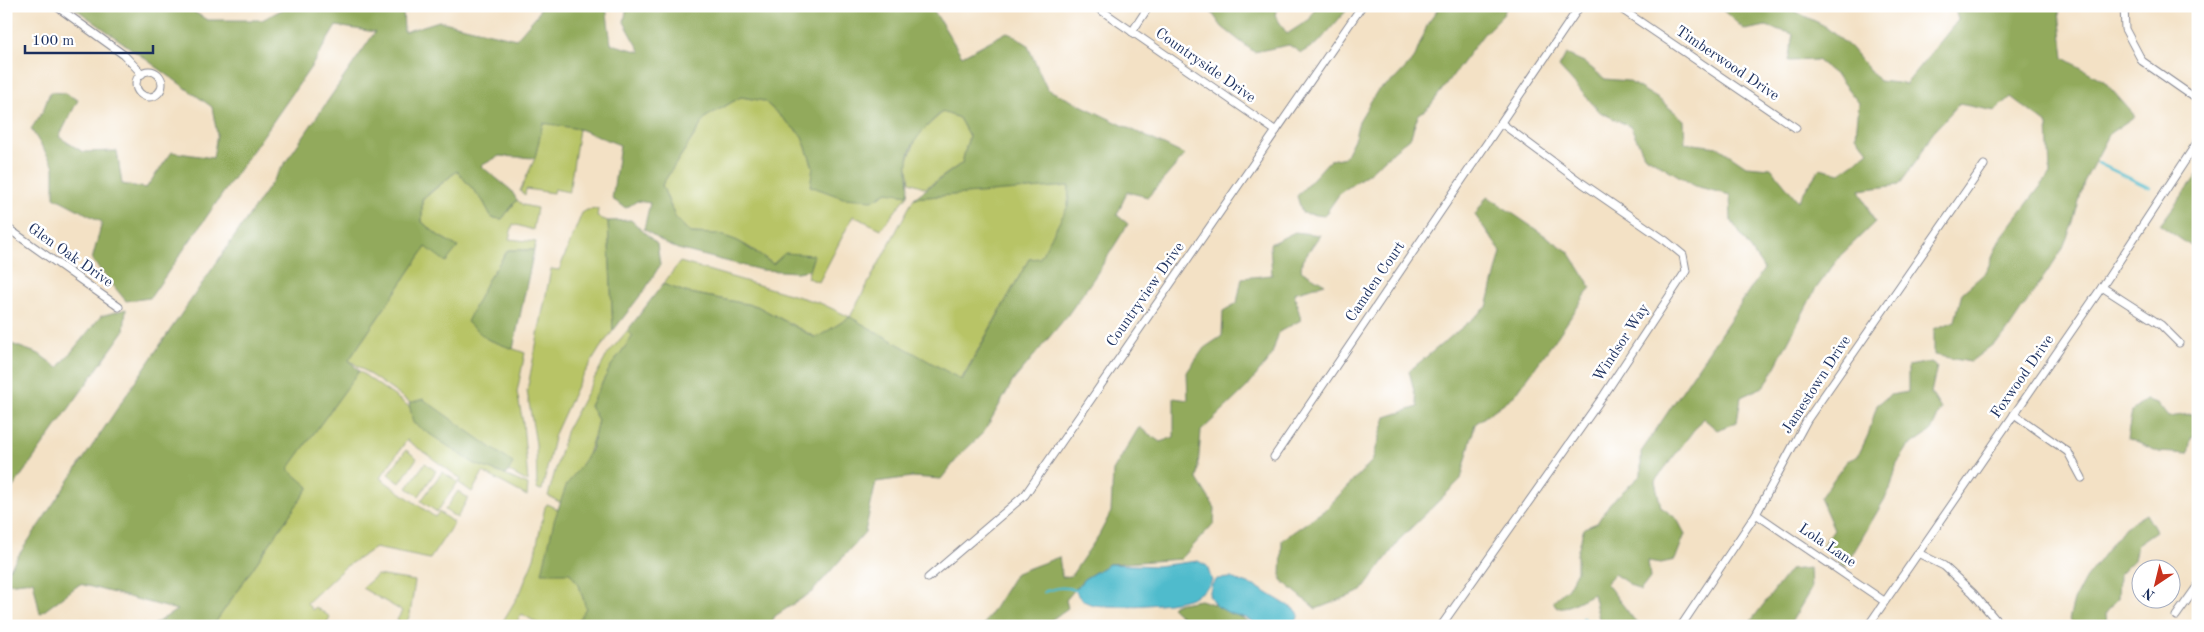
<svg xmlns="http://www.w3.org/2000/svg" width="2204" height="632" font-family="'Old Standard TT',serif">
	<rect width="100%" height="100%" fill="#fff"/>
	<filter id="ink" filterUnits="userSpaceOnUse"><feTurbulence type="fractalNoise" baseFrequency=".02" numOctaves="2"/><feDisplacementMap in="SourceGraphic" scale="10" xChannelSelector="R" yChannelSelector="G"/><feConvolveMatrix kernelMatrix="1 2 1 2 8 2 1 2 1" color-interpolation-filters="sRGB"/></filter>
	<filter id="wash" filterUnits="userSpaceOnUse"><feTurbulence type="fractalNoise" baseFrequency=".0096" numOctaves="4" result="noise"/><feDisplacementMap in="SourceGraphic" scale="20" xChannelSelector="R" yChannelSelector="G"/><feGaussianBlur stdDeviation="1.12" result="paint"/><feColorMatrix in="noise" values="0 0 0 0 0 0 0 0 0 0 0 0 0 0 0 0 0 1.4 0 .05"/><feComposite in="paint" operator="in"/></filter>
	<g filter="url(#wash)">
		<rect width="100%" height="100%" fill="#f3e1c5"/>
		<g fill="#b8c466" stroke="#6a7a62">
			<path d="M 741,97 L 764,101 L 802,136 L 813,167 L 874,200 L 887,192 L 908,195 L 881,229 L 853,216 L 819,282 L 807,278 L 814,255 L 773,264 C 741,240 730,234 690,233 L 675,217 L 662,185 L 706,117 Z"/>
			<polygon points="943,112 959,118 969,136 962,163 926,188 910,182 907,162 918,134"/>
			<polygon points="543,122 579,129 569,192 554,189 553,193 526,189 525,195 520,191 535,158"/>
			<polygon points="457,171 483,201 492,217 502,219 517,200 523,205 537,208 533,230 513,224 509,239 536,242 534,250 508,250 487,281 482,293 487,339 525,353 517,392 523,423 528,482 508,471 349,360 426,247 458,247 439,236 422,222 422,200"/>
			<polygon points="1069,185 1069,206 1040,259 1029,259 961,380 850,317 817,338 757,306 685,292 663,284 680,262 820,303 850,317 914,198"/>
			<polygon points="598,209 597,217 608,221 613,331 600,348 578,384 555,434 542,490 537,489 536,444 527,391 551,269 559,270 582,213 587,210"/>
			<path d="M 627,331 L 633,336 L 611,366 L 590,406 L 598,420 C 591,450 579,478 569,507 L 548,496 L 567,429 L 607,355 Z"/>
			<polygon points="359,371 424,417 486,467 528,485 527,496 483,472 472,492 459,483 461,479 407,440 380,478 435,517 439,512 454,523 430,559 375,548 345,567 307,603 312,610 316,607 330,617 325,626 213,626 309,487 287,470"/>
			<polygon points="406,450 417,458 400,483 388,474"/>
			<polygon points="425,463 436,471 419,496 407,488"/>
			<polygon points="442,472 458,482 437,512 421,501"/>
			<polygon points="458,491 468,498 457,518 445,510"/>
			<polygon points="547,504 566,514 570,573 579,585 586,608 575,626 542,626 522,614 514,626 500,626 521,591 534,558 545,507"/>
			<polygon points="377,575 415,581 410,615 406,623 401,623 397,620 402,611 362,588"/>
		</g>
		<g fill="#92aa5b" stroke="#566c5c">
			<path d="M 72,6 L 185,6 L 207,20 L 262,20 L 289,6 L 403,6 L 404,32 L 439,21 L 516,39 L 537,15 L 541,6 L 606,6 L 611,44 L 641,52 L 624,22 L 627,6 L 931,6 L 962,56 L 1007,32 L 1027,44 L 1047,89 L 1185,155 L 1148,197 L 1127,192 L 1117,215 L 1128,224 L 1096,275 L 1067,316 L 1013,381 L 984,432 L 961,454 L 941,479 L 912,477 L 876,482 L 865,532 L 812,592 L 775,616 L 770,626 L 575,626 L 586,608 L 579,585 L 570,573 L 542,573 L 554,521 L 566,486 L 591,450 L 598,420 L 590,406 L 611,366 L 633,336 L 627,331 L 663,284 L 685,292 L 757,306 L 816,338 L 850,317 L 962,380 L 1029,259 L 1040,258 L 1068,206 L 1069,186 L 914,198 L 962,163 L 969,136 L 959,118 L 942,112 C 928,125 908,142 908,163 C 907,175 910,183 908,195 L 887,192 L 874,200 L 843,198 L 810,186 L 813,167 L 802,136 L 764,101 L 741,97 L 706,117 L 662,185 L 675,217 L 690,233 L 719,234 L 738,241 L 773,264 L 785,253 L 814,255 L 809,270 L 797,272 L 761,270 L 678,249 L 666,244 L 644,229 L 650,203 L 637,201 L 626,208 L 612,199 L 620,145 L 579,129 L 543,123 L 535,158 L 499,156 L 481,166 L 511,190 L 517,200 L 502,219 L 492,218 L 483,201 L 457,171 L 422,199 L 422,222 L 439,236 L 458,247 L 446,262 L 426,247 L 349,360 L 359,371 L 288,469 L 309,487 L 213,626 L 151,626 L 177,610 L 80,584 L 40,614 L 33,581 L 6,584 L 6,574 L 162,342 L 375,32 L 336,26 L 311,67 L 150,298 L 126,301 L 92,260 L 102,222 L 54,197 L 54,166 L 31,129 L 43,111 L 50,92 L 64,93 L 78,100 L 59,137 L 83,152 L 117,151 L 122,184 L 146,188 L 172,152 L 213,158 L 217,134 L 212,107 Z"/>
			<polygon points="1207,6 1278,6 1275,15 1287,34 1310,19 1316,6 1346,6 1346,11 1318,43 1301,53 1289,45 1254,52 1222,27"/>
			<polygon points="1435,6 1507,6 1503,15 1483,35 1430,106 1418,115 1411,136 1369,173 1340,193 1324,216 1302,213 1297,196 1330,160 1345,157 1355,137 1359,121 1377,91 1395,79 1414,59 1428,23 1437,11"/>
			<polygon points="1718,6 1784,6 1823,25 1850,47 1879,81 1906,84 1958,20 1954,6 2063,6 2059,12 2064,58 2104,81 2135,116 2110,133 2084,182 2073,223 2062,250 2004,336 1970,362 1934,355 1934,329 1955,321 1962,293 1986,272 2000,239 2050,174 2048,125 2011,97 1995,111 1959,104 1933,132 1918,159 1899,185 1859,190 1875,222 1840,256 1815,290 1765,386 1741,397 1737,422 1717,430 1703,418 1655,481 1661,507 1677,519 1685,534 1675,560 1661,563 1648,561 1650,578 1640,591 1614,574 1606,583 1639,626 1611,626 1599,619 1593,594 1569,606 1557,608 1553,601 1568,588 1577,571 1577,554 1584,528 1597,523 1610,503 1641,475 1641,452 1764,269 1731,220 1730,195 1695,186 1644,155 1631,127 1600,112 1559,67 1566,54 1584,62 1605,79 1628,81 1660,100 1684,120 1685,143 1718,147 1746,166 1771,168 1798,201 1820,168 1840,173 1869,152 1856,136 1859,103 1838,77 1817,60 1788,61 1793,34 1766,26 1745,30"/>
			<polygon points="2198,174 2198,251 2160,225"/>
			<polygon points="1487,196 1569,252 1591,287 1558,336 1515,395 1475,424 1461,479 1401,538 1362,591 1316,609 1281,580 1282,540 1326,509 1372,461 1386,417 1418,407 1409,371 1487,307 1501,252 1475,215"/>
			<polygon points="631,220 657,244 660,265 646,288 613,331 608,221"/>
			<polygon points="1295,232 1320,235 1302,261 1301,270 1325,284 1294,293 1301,320 1279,332 1271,357 1246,388 1201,431 1197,479 1215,508 1214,523 1181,559 1109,564 1084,579 1066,600 1068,608 1043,626 983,626 1016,573 1059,557 1062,577 1071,576 1099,535 1111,512 1113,471 1139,427 1160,442 1174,437 1174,398 1188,400 1187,372 1204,348 1222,336 1223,311 1237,303 1242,278 1272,275 1270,244"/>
			<polygon points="508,250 534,250 513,349 487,339 467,322 487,281"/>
			<polygon points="126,309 124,331 6,497 6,342 39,354 58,368 101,316"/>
			<polygon points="1931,362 1937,366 1931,393 1941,409 1931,431 1908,447 1897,464 1890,490 1845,567 1821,547 1834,529 1820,498 1847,461 1858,456 1868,435 1877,405 1890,395 1908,392 1908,366"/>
			<polygon points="423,399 513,463 506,475 475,464 413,423 409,403"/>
			<polygon points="2146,400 2157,403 2168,417 2198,413 2198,436 2191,438 2188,454 2159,452 2127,438 2132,411"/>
			<polygon points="2146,514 2156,531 2137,544 2134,560 2119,575 2118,598 2106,613 2107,626 2075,626 2069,620 2074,600 2085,579 2125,527"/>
			<polygon points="1810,568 1811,589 1789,626 1747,626 1790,570"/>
			<polygon points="1200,600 1232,610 1253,626 1192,626 1171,607 1176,604"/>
		</g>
		<g fill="#50bbcc" stroke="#367595">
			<path d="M 1198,561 L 1207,566 L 1212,581 C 1207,590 1194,598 1184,600 C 1167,605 1112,608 1095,605 C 1087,604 1076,598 1076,589 L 1084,579 L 1109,564 L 1157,566 Z"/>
			<polygon points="1231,578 1257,587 1297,611 1299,615 1293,626 1260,626 1246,618 1229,613 1215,605 1209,595 1212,584 1217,579"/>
		</g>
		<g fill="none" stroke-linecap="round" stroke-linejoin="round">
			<g stroke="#50bbcc" stroke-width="2.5">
				<polyline points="2098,163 2150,188"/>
				<path d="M 1044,592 C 1058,587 1065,586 1078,591"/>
				<polyline points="1583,618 1591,626"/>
			</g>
		</g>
	</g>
	<g filter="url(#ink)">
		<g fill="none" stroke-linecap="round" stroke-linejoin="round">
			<defs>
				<g id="minor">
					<polyline points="56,6 124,55 142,74"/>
					<polyline points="1095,6 1276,131"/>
					<polyline points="1617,6 1796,128"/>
					<polyline points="2124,6 2125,29 2142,61 2198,100"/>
					<polyline points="1132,32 1149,6"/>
					<circle cx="149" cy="84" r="13"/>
					<polyline points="6,227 119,307"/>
					<polyline points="2102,287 2161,325 2179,343"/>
					<polyline points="2014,414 2068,452 2082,478"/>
					<polyline points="1274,457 1580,6"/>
					<polyline points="1756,514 1884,601"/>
					<polyline points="1918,553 1944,566 1973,593 2001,626"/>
					<polyline points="928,578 1025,495 1362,6"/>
					<polyline points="2176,616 2198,585"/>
					<polyline points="1441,626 1604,395 1686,271 1683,255 1666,241 1582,183 1501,123"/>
					<polyline points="1681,626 1756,514 1807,420 1984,165"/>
					<polyline points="1868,626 2102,287 2198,141"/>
				</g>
			</defs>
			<use href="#minor" stroke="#878892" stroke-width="9"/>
			<use href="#minor" stroke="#fff" stroke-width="7"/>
		</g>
	</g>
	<g text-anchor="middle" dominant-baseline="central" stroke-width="5" stroke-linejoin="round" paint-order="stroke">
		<g font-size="15" fill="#1b2f5e" stroke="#fff">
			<text transform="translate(1727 64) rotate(34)">Timberwood Drive</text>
			<text transform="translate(1205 66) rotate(35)">Countryside Drive</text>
			<text transform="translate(70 256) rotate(35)">Glen Oak Drive</text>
			<text transform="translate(1376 282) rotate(-56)">Camden Court</text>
			<text transform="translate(1146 295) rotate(-55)">Countryview Drive</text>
			<text transform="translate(1622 343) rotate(-57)">Windsor Way</text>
			<text transform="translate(2023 377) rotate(-55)">Foxwood Drive</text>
			<text transform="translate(1817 385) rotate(-57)">Jamestown Drive</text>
			<text transform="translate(1827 546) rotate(34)">Lola Lane</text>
		</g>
	</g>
	<rect width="2204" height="632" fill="none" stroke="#fff" stroke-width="25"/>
	<g transform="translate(2156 584) rotate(215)"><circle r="24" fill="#ffffff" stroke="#a4acbf"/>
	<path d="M0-4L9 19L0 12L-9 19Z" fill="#c8321e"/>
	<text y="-8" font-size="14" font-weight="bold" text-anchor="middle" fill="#1b2f5e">N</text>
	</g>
	<path d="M25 45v8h128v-8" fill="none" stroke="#1b2f5e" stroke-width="2.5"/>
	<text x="32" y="45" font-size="15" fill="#1b2f5e" stroke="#ffffff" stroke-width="4" paint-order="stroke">100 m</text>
</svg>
